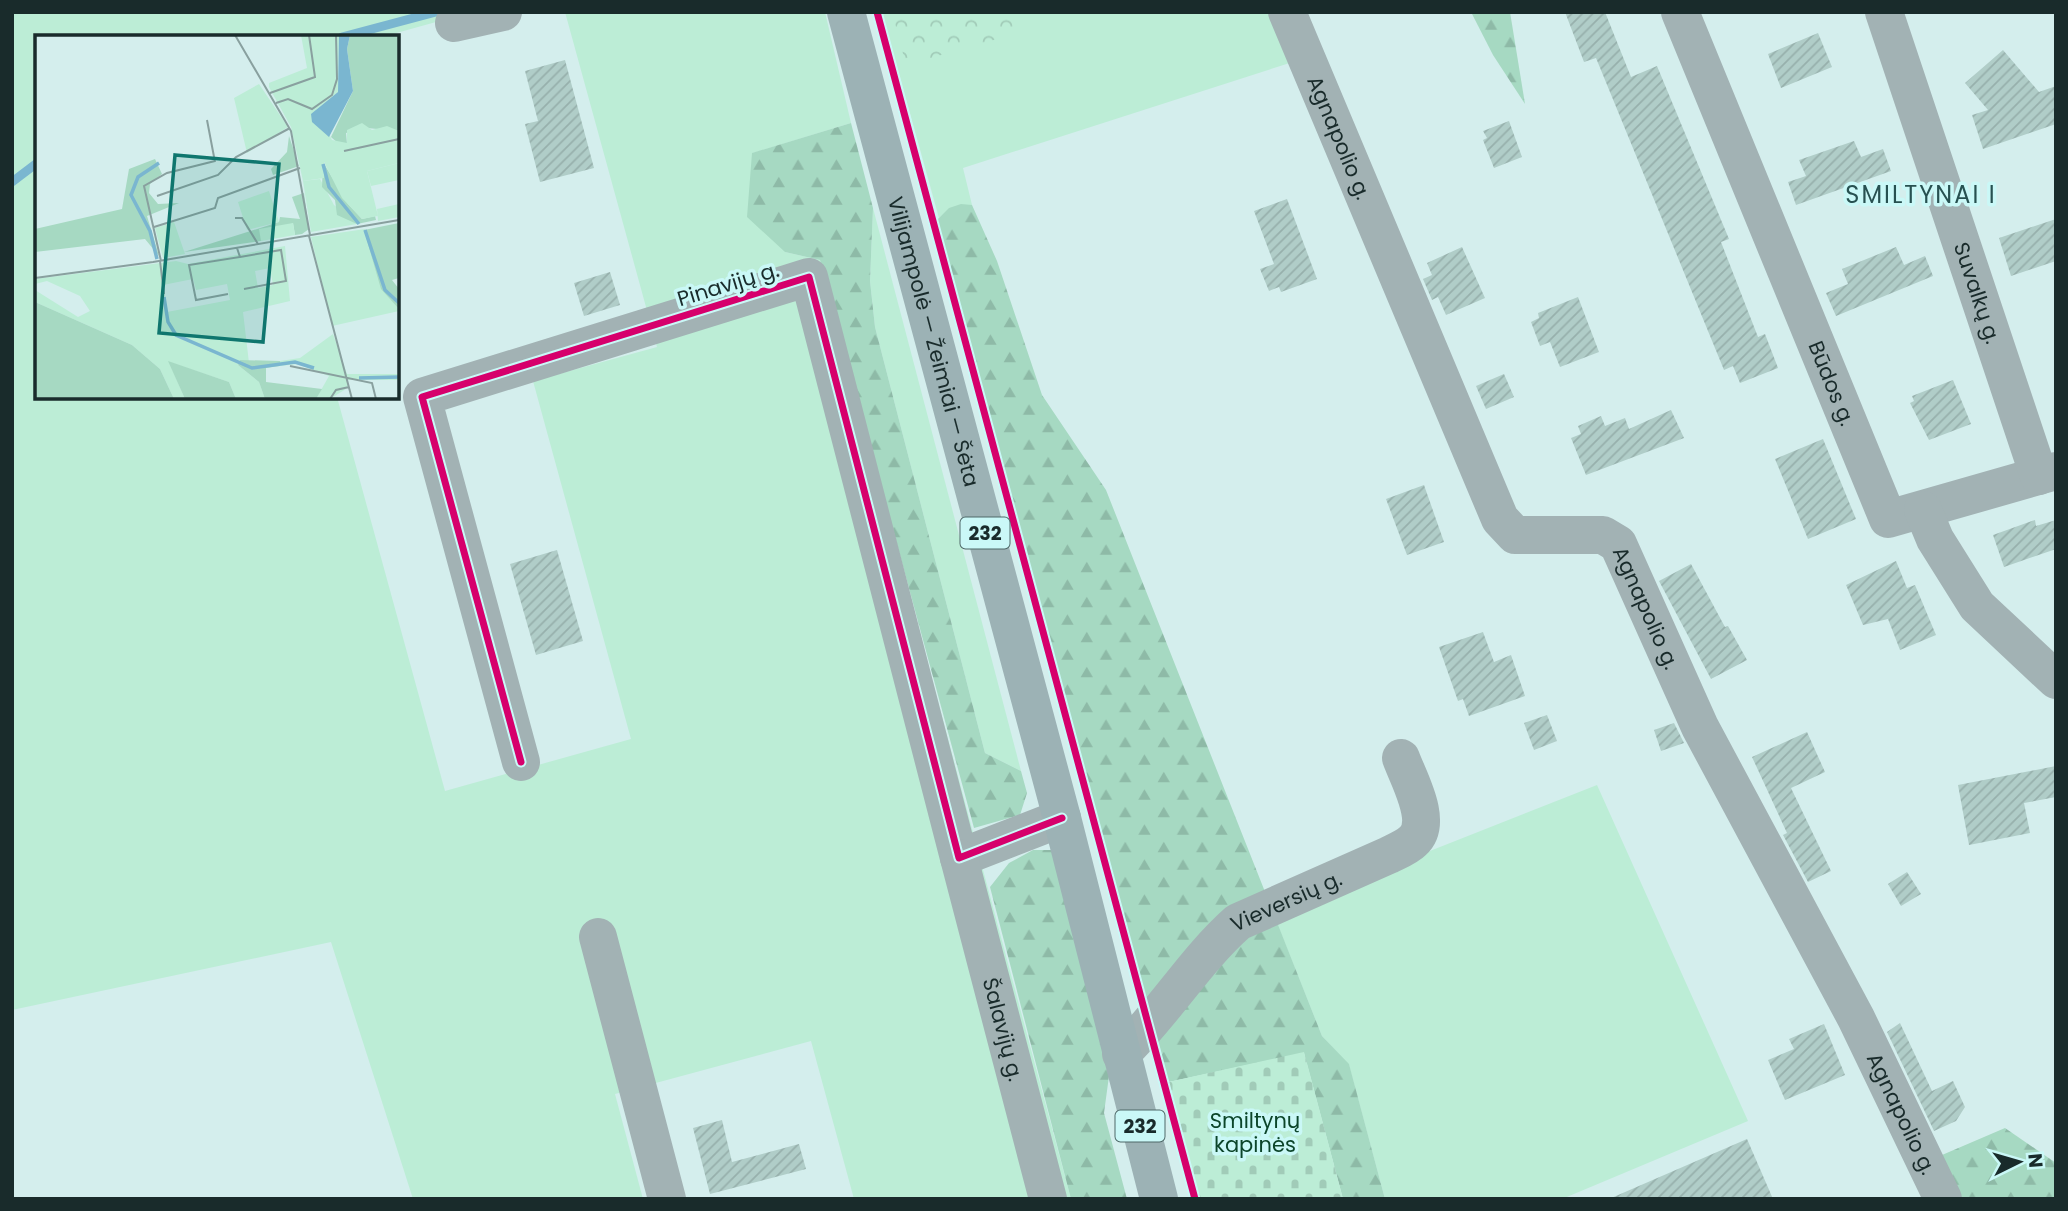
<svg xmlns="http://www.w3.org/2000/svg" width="2068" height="1211" font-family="Poppins,sans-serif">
	<defs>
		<pattern id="forest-firs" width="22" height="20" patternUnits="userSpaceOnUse" patternTransform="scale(1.75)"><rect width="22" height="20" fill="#a6d9c2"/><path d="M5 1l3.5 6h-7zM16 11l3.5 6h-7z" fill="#8ebaa7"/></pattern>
		<pattern id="cemetery-stones" width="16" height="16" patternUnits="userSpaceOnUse" patternTransform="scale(1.75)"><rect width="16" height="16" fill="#bcedd6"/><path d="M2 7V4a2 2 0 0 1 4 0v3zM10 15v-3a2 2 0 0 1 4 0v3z" fill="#a1cbb8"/></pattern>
		<pattern id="park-crowns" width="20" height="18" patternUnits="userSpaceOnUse" patternTransform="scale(1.75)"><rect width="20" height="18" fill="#bcedd6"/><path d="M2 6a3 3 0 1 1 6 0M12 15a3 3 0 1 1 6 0" fill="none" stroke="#a1cbb8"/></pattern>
		<pattern id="building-hatch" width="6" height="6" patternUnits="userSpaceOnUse" patternTransform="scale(1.75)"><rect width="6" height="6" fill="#b0cdc8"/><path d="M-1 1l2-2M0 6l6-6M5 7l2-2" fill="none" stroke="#97b0ac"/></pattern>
	</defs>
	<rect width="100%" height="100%" fill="#d4eeed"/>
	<g fill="#bcedd6">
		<polygon points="12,12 472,12 382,37 37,37 37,397 337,397 445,791 631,739 533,381 657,347 565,12 825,12 851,123 753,153 785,252 820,260 1071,1199 854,1199 811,1041 615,1094 643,1199 413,1199 331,942 12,1010"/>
		<polygon points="882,12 1277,12 1296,61 963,168 972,205 950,208 939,218"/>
		<polygon points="873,208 1021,771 985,753 875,327 870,281"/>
		<polygon points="1597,785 1748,1121 1562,1199 1385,1199 1349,1065 1322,1036 1273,913"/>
	</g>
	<g fill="url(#forest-firs)">
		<polygon points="1471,12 1510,12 1525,104 1493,55"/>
		<polygon points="851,123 873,208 870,281 875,327 985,753 1021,771 1027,793 1020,815 974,828 820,260 785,252 747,217 752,153"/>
		<polygon points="961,204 972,205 997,261 1042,395 1106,490 1322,1036 1349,1064 1385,1199 1343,1199 1304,1053 1164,1083 933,224 949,208"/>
		<polygon points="1033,850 1053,850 1109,1076 1104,1113 1127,1199 1071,1199 990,887 1009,863"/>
		<polygon points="2005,1128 2056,1163 2056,1199 1956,1199 1935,1158"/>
	</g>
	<polygon fill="url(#cemetery-stones)" points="1304,1052 1343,1199 1195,1199 1164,1083"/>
	<polygon fill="url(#park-crowns)" points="892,12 1010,12 1018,33 906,65"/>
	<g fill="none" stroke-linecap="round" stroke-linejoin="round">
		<g stroke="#7ab6d0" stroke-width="9">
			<polyline points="342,37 436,12"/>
			<polyline points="12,182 37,163"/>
		</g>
	</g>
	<g fill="url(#building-hatch)">
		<polygon points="1565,12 1605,12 1631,77 1657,66 1729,239 1721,242 1758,337 1765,334 1778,368 1740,383 1733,366 1724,370 1596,58 1584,62"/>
		<polygon points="1818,33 1832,67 1781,88 1768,54"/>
		<polygon points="2003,50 2039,92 2056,86 2056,124 1983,149 1972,115 1988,110 1965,83"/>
		<polygon points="565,60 594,168 540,182 525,124 538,121 525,71"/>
		<polygon points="1509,121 1522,157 1494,168 1483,140 1487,138 1483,131"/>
		<polygon points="1854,141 1861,157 1883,149 1891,171 1796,205 1788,182 1806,176 1799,160"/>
		<polygon points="1287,199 1317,279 1281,292 1279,287 1269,291 1260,269 1274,264 1254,211"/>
		<polygon points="2056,219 2056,261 2011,276 1999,238"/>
		<polygon points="1462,247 1485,298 1446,315 1438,297 1432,300 1423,279 1432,275 1427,263"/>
		<polygon points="1896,247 1904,265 1925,256 1933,276 1836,316 1826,293 1848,284 1842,269"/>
		<polygon points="610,272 620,305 584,316 574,283"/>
		<polygon points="1578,297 1599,352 1560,367 1550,342 1540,346 1531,322 1539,318 1538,313"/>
		<polygon points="1504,374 1514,397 1486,409 1476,386"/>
		<polygon points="1953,380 1971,424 1929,440 1910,403 1914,401 1912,396"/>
		<polygon points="1671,410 1684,438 1586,475 1571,438 1581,434 1578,426 1601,416 1605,426 1625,418 1629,429"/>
		<polygon points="1823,439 1856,519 1808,539 1775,459"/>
		<polygon points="1424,485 1444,542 1407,555 1386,499"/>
		<polygon points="2035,520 2036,526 2056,520 2056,549 2004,567 1993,535"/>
		<polygon points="557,550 583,641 536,655 510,564"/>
		<polygon points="1896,561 1907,588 1915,585 1936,635 1900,650 1888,619 1863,625 1846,585"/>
		<polygon points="1691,564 1725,627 1728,626 1747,660 1711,679 1659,581"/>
		<polygon points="1483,632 1494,662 1511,655 1525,696 1469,716 1463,699 1458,701 1439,647"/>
		<polygon points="1547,715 1557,741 1534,750 1524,723"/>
		<polygon points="1674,723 1684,743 1661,751 1654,730"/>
		<polygon points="1807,732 1825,772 1791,788 1831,871 1808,882 1783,835 1787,833 1752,757"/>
		<polygon points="2056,766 2056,797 2024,803 2030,833 1969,845 1958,785"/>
		<polygon points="1907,872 1921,894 1901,906 1888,884"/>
		<polygon points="1900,1023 1932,1091 1953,1081 1965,1107 1956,1121 1934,1131 1887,1032"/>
		<polygon points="1824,1024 1845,1075 1785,1100 1768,1060 1794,1049 1789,1039"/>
		<polygon points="722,1120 732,1162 799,1144 806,1169 710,1194 693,1128"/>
		<polygon points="1747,1139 1773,1199 1609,1199"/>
	</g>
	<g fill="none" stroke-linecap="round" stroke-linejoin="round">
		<g stroke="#a2b2b4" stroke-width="38">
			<path id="s1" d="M 1287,12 L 1500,519 L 1515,535 L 1603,535 L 1618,544 L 1700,727 L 1856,1018 L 1943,1199"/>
			<path id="s2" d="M 1680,12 L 1888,519 L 2056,471"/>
			<path id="s3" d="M 1884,12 L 2039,476"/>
			<polyline points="454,23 503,12"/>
			<polyline points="1923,510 1935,539 1977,606 2056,680"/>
			<polyline points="521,762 422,397 809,277 959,858 1062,818"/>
			<path id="s4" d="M 959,858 L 1048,1199"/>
			<polyline points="598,937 667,1199"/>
			<path id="s5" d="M 1121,1054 C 1164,1013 1194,961 1238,922 L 1389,855 C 1397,851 1407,847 1413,841 C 1434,822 1408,778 1401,758"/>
		</g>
		<path stroke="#9cb2b5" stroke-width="38" id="s6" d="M 846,12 L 1062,818 L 1159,1199"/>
		<defs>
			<g id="cycleway">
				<polyline points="877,12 1195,1199"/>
				<polyline points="521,762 422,397 809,277 959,858 1062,818"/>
			</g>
		</defs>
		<use href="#cycleway" stroke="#caf8f7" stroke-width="11"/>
		<use href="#cycleway" stroke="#d6006c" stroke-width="7"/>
	</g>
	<g text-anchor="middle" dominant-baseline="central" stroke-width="7" stroke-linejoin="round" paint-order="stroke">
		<g fill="#caf8f7" stroke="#4e6868" stroke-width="2">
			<rect x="960.5" y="517.5" width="49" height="31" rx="5"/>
			<rect x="1115.5" y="1110.5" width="49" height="31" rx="5"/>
		</g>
		<g font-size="19" font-weight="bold" fill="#192b2b">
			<text x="985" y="533">232</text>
			<text x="1140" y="1126">232</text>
		</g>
		<g font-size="21" fill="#192b2b" stroke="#caf8f7">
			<text stroke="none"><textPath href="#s1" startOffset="136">Agnapolio g.</textPath></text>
			<text transform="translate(728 284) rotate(-17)">Pinavijų g.</text>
			<text stroke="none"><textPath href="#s3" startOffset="296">Suvalkų g.</textPath></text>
			<text stroke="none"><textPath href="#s6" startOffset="341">Vilijampolė — Žeimiai — Šėta</textPath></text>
			<text stroke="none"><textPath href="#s2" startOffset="401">Būdos g.</textPath></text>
			<text stroke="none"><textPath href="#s1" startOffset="747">Agnapolio g.</textPath></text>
			<text stroke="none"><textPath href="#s5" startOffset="229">Vieversių g.</textPath></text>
			<text stroke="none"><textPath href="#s4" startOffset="177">Šalavijų g.</textPath></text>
			<text stroke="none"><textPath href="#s1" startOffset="1314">Agnapolio g.</textPath></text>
		</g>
		<g font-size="21" fill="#0c452a" stroke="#caf8f7">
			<text x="1255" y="1120">Smiltynų<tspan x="1255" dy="24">kapinės</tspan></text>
		</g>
		<g font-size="24" letter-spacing="2" fill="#275151" stroke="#caf8f7">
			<text x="1921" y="194">SMILTYNAI I</text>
		</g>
	</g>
	<g transform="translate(35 35)">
		<rect width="364" height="364" fill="#d4eeed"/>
		<path d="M 224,49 L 253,92 L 212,118 L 199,63 ZM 364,128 L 364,145 L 336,151 L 332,136 ZM 285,144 L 299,170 L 322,189 L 276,197 L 268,146 ZM 234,156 L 244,187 L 212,195 L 203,167 ZM 364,169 L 364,182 L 343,186 L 342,174 ZM 139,187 L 150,219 L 128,223 L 120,193 ZM 330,194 L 364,276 L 297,291 L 276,202 ZM 250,211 L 255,266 L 208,277 L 214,328 L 205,325 L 203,330 L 224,347 L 230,364 L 201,364 L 194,347 L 134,327 L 150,364 L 139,364 L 125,334 L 97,310 L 0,267 L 0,255 L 43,282 L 55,276 L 45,261 L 12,246 L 0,249 L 0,244 L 141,226 L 153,229 ZM 235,233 L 238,250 L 223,253 L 220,236 ZM 158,244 L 161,255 L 192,249 L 195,265 L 132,277 L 128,250 ZM 298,299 L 312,339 L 364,339 L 364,345 L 313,345 L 314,352 L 295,364 L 281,364 L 294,341 L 262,329 L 245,331 L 245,326 L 265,323 Z" fill="#bcedd6" fill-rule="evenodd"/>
		<path d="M 315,0 L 364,0 L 364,96 L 332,93 L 311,98 L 312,109 L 304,109 L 296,102 L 318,56 L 312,14 ZM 254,101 L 264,131 L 238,140 L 236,134 L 252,117 ZM 120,124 L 127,139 L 115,149 L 114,158 L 123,169 L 144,168 L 112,181 L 124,221 L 110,204 L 0,217 L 0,194 L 87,174 L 94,134 ZM 288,127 L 313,169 L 327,184 L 340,181 L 341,185 L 322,189 L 302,180 L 300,165 L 287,152 ZM 269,158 L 274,194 L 267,199 L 260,200 L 258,188 L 226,206 L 149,217 L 244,187 L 245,182 L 265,184 L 257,162 ZM 364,188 L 364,243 L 357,245 L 364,254 L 364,274 L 346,254 L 329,195 ZM 0,267 L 97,310 L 125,334 L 139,364 L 0,364 ZM 205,325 L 245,326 L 245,331 L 231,333 L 231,347 L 287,354 L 281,364 L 230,364 L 224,347 L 203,330 ZM 133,326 L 194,347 L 201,364 L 150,364 Z" fill="#a6d9c2"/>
		<path d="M 258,188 L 260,200 L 226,206 L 224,194 Z" fill="#bcedd6"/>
		<path d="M 266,0 L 304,0 L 303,57 L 281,75 L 297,105 L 312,108 L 312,95 L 327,88 L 337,95 L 352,91 L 364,96 L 364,128 L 332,136 L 343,181 L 327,184 L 307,163 L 289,127 L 289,143 L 268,146 L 256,92 L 234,52 L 234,48 L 272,33 Z" fill="#bcedd6"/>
		<path d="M 304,0 L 315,0 L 312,14 L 318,56 L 294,102 L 277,87 L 276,79 L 303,57 Z" fill="#7ab6d0"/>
		<path fill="none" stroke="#7ab6d0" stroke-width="3.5" d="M 288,129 L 294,152 L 324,189M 330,195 L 350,255 L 364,268M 122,224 L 115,196 L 96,160 L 103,142 L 124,128M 129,262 L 133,287 L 141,300 L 217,333 L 260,327 L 279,333M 324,343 L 364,342"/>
		<path fill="none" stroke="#89a09f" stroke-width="2" d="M 200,0 L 256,96 L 275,200M 235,58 L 280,42 L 274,0M 241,68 L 253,64 L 277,74 L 297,60 L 302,44 L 301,0M 172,85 L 180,127M 309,116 L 364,104M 122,161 L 183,140 L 201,122 L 255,93M 200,183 L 207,183 L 223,209M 119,192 L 180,173 L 183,163 L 265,133M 274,201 L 317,364M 205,222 L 246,215 L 251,246 L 209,254M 125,226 L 129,259M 126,226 L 109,151 L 132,138 L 180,126M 0,243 L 118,227 L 364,185M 193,259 L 161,265 L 154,230 L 205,222 L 202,213M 255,331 L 337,348 L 341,364M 295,364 L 301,355 L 314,352"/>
		<path fill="#0f766e" fill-opacity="0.15" stroke="#0f766e" stroke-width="3.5" d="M 140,120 L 244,129 L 228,307 L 124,298 Z"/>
		<rect width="364" height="364" fill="none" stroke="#192b2b" stroke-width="3.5"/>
	</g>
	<rect width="2068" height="1211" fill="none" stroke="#192b2b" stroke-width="28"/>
	<g transform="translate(2019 1162) rotate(85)" stroke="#caf8f7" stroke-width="5" paint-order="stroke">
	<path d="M0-5L12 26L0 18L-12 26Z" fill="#192b2b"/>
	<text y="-10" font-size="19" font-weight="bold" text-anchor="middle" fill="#192b2b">N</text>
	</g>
</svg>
